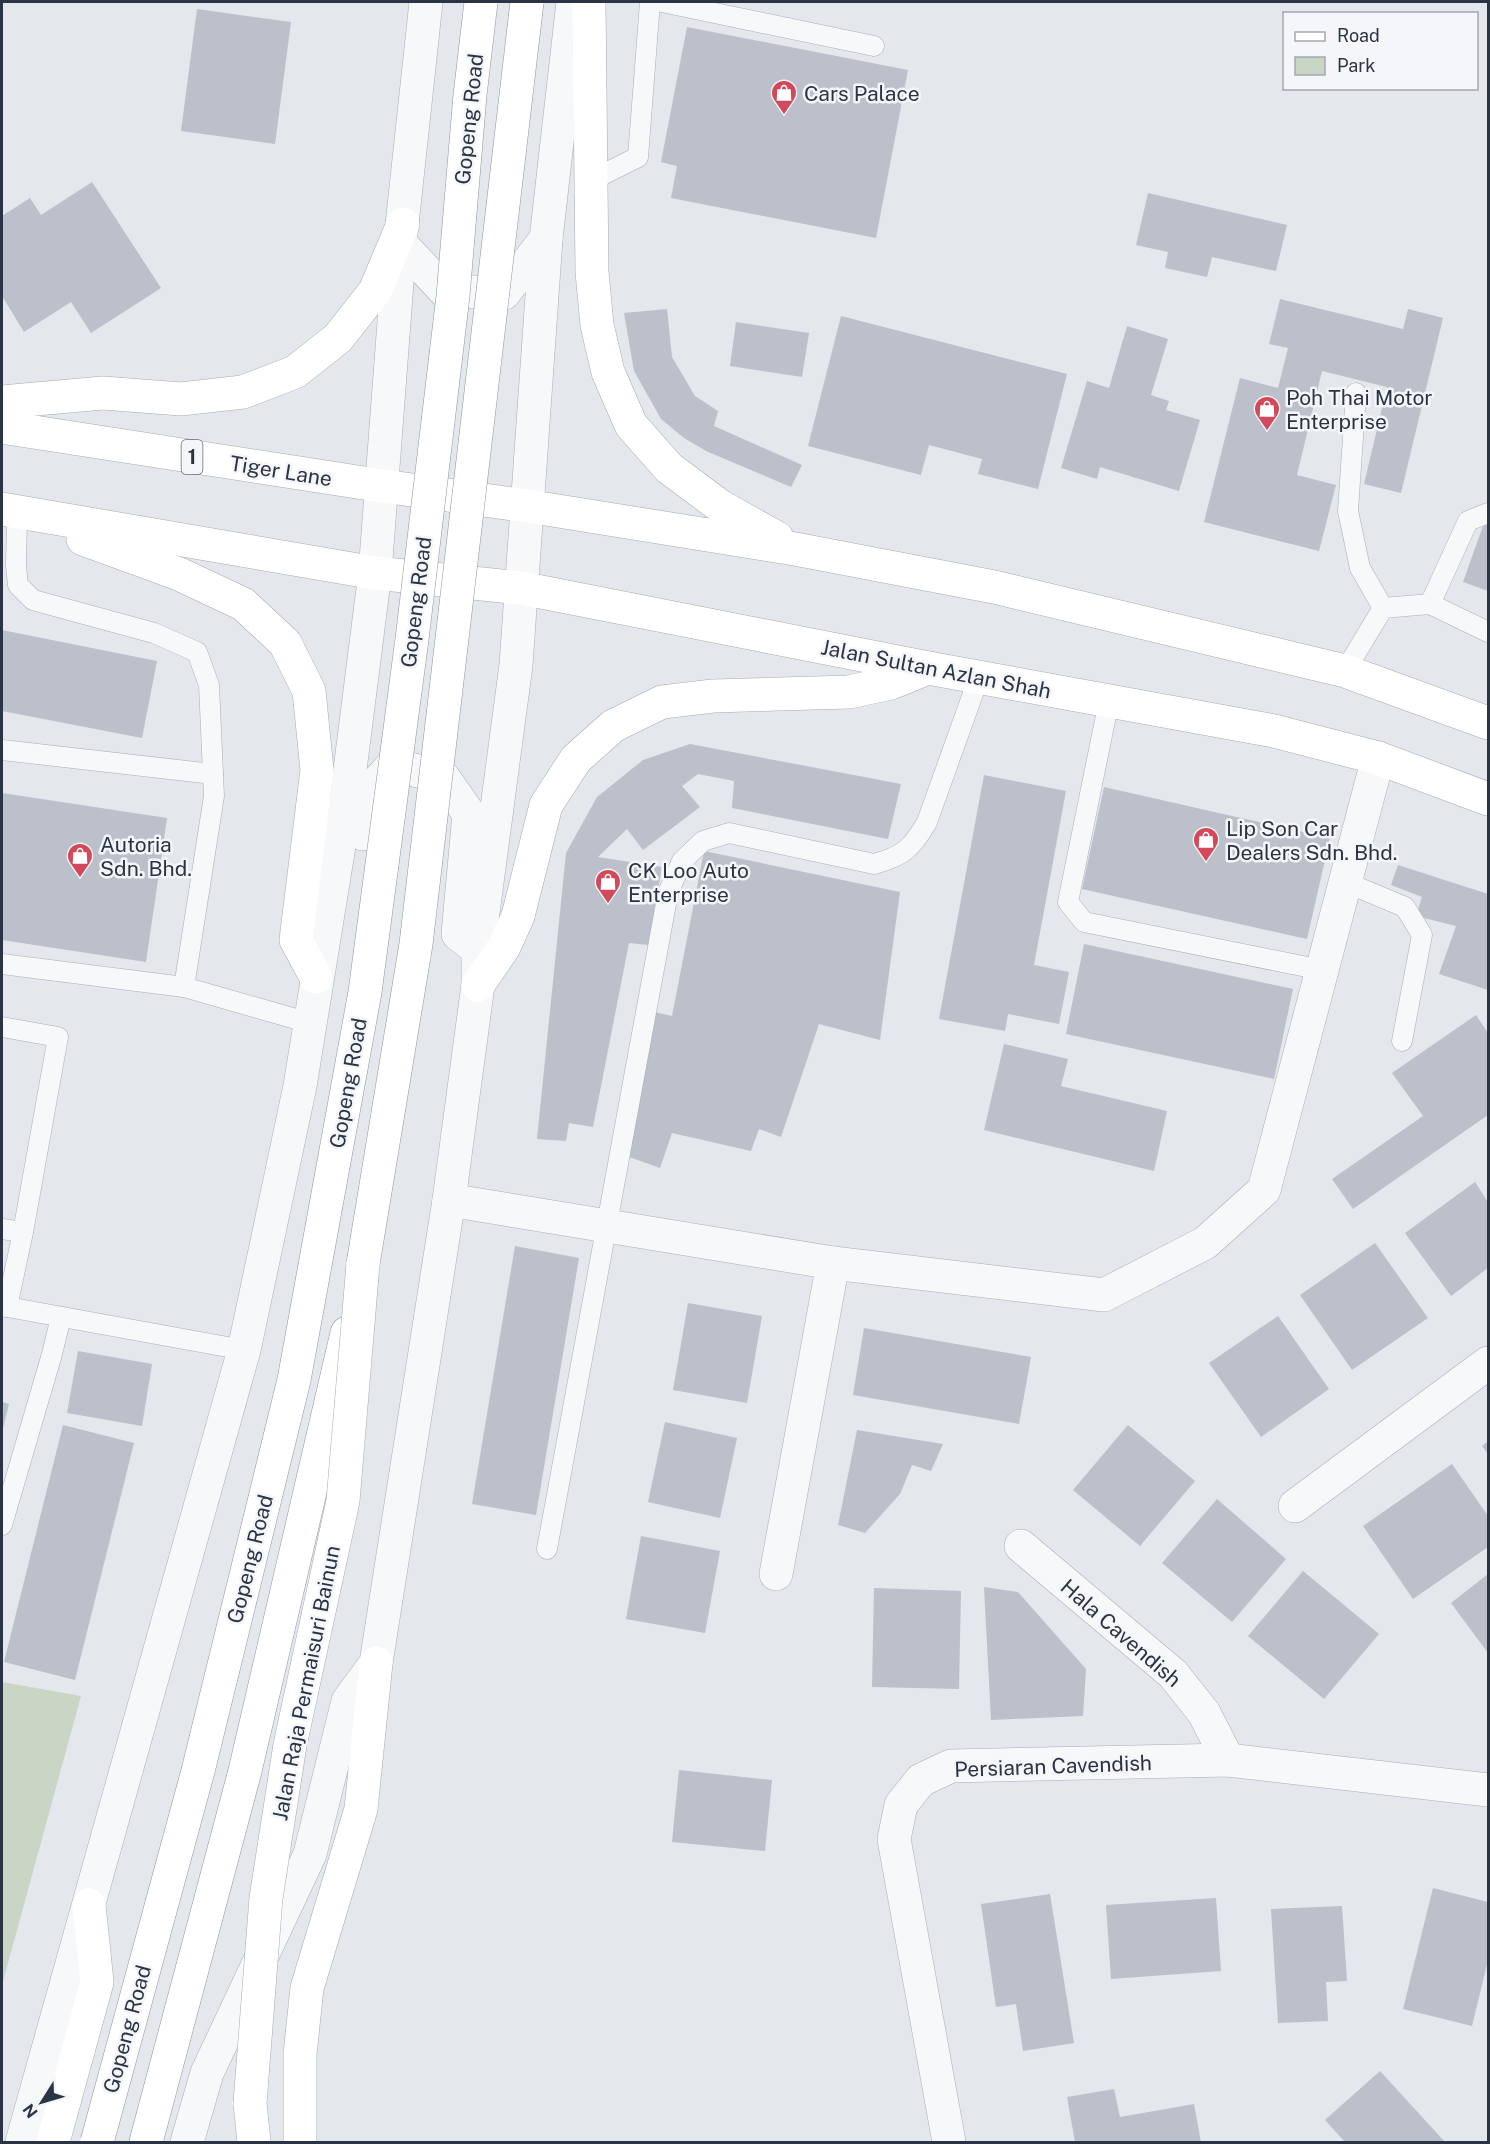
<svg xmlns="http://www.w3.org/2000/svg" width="1490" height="2144" font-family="'Public Sans',sans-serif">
	<rect width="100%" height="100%" fill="#e4e7ec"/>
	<polygon fill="#c9d6c5" points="2,1682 81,1696 2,1985"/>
	<g fill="#bbc0ca">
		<polygon points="197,9 291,22 275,144 181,131"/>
		<polygon points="687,27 908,70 876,238 671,198 677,166 661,162"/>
		<polygon points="92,182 161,288 91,333 71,302 24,332 2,296 2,216 30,198 41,215"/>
		<polygon points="1148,193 1287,225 1276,271 1212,257 1207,277 1165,268 1168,252 1136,245"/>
		<polygon points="1280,299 1403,329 1408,309 1443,318 1401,493 1364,484 1387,387 1322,371 1297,475 1336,485 1319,551 1204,522 1240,378 1278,388 1288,348 1269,344"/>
		<polygon points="667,309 672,357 695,396 718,411 714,426 802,465 791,487 706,451 684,438 661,419 634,371 624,313"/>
		<polygon points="841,316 1067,374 1038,489 978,474 982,459 929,445 921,475 808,446"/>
		<polygon points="736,322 809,333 802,377 730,366"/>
		<polygon points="1127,326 1168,339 1151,395 1169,401 1166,410 1200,420 1179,491 1100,467 1097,479 1061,468 1087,381 1109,388"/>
		<polygon points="1484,523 1488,523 1488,591 1463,582"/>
		<polygon points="2,630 157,661 142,738 2,711"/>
		<polygon points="690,744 901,784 888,839 732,808 734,781 698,774 682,786 700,807 643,850 627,829 598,857 662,867 648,945 629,943 593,1127 569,1123 566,1141 537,1139 566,853 597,797 643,760"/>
		<polygon points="984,775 1066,791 1034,965 1069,972 1059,1024 1008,1014 1005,1031 939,1019"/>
		<polygon points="1104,787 1330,838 1307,939 1082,889"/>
		<polygon points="2,793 167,818 146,962 2,940"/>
		<polygon points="704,851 900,892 880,1040 819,1024 781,1137 759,1129 751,1151 672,1133 660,1168 629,1157 654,1012 672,1016"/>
		<polygon points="1398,865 1488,894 1488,990 1439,974 1456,926 1416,916 1422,897 1391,885"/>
		<polygon points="1084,944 1293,989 1274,1079 1066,1034"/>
		<polygon points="1476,1015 1488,1033 1488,1115 1353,1209 1332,1179 1423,1116 1392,1073"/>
		<polygon points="1004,1044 1068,1059 1061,1086 1167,1111 1154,1171 984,1130"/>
		<polygon points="1475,1182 1488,1202 1488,1268 1451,1296 1405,1233"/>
		<polygon points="1375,1243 1428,1318 1352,1370 1300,1295"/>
		<polygon points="515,1246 579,1258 536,1515 472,1504"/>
		<polygon points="688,1303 762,1316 747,1403 673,1390"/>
		<polygon points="1278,1316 1329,1389 1261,1437 1209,1363"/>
		<polygon points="864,1328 1031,1357 1019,1424 853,1395"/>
		<polygon points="78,1351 152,1364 142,1426 67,1413"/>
		<polygon points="2,1402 9,1404 2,1432"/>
		<polygon points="665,1422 737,1438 720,1518 648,1502"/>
		<polygon points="63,1425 134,1443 75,1680 4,1662"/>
		<polygon points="1128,1425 1195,1481 1140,1546 1073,1490"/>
		<polygon points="857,1430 943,1444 931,1471 912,1465 900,1494 865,1533 838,1525"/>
		<polygon points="1488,1441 1488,1454 1482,1446"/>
		<polygon points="1452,1464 1488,1516 1488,1547 1413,1599 1363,1526"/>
		<polygon points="1217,1499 1286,1559 1232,1622 1162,1563"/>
		<polygon points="641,1536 720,1551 705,1633 626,1619"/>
		<polygon points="1303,1571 1379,1634 1324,1699 1248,1636"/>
		<polygon points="1488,1574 1488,1653 1451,1603"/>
		<polygon points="984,1587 1018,1592 1086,1669 1083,1716 991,1720"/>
		<polygon points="874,1588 961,1591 959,1689 872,1687"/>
		<polygon points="679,1770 772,1780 765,1851 672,1842"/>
		<polygon points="1433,1888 1488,1902 1488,1960 1472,2026 1403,2009"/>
		<polygon points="1050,1894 1074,2043 1023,2051 1016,2004 996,2007 981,1904"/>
		<polygon points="1216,1898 1221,1971 1111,1979 1106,1905"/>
		<polygon points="1342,1906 1347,1981 1326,1982 1328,2021 1278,2023 1271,1909"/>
		<polygon points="1380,2071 1445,2142 1345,2142 1325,2120"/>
		<polygon points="1114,2089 1120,2117 1194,2104 1201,2142 1075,2142 1067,2097"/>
	</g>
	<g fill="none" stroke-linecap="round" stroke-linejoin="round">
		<defs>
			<g id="service">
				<polyline points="662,2 874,46"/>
				<polyline points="592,180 638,157 650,2"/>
				<polyline points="1356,393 1348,511 1360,568 1383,608"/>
				<polyline points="17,519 16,566 18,585 33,600 154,633 197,652 209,685 214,796 184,987"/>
				<polyline points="1430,604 1468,521 1488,513"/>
				<polyline points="1345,671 1383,608 1430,604 1488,632"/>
				<polyline points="1109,701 1068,902 1084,922 1322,970"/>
				<polyline points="2,750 213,774"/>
				<polyline points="1345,882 1405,907 1422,935 1402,1041"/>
				<polyline points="2,964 184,987 310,1023"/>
				<polyline points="2,1027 58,1037 23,1232 7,1307"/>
				<polyline points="2,1229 23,1232"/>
				<polyline points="2,1306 244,1350"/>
				<polyline points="2,1525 52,1354 61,1317"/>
				<path d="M 547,1549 L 668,893 L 682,861 L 703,841 L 729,833 L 874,864 C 904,856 912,848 927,822 L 979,677"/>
			</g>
			<g id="minor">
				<polyline points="449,1200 833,1263 1104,1295 1205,1243 1264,1190 1378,758"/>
				<polyline points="1295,1506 1488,1363"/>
				<polyline points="1021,1546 1173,1674 1204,1713 1228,1760"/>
				<polyline points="776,1574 833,1263"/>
				<polyline points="949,2142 894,1839 901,1805 921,1780 951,1766 1228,1760 1488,1790"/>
			</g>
			<g id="tertiary">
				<polyline points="400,243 445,291 504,293 546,239"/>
				<polyline points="363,834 370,790 393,765 443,777 469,814 458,934 472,945"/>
				<polyline points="22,2142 244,1350 300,1086 345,809 375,573 400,243 426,2"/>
				<polyline points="187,2142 207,2073 310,1854 348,1701 376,1663 449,1200 478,985 478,950 516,665 546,239 573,2"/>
			</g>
			<g id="primary">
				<polyline points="589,2 592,272 597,325 608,372 631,425 669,468 720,506 777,538"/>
				<polyline points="2,402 103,393 181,399 243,392 295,372 338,338 375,291 403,224"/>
				<polyline points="2,427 383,486 527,506 795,549 994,587 1345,671 1488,723"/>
				<polyline points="2,509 375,573 521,588 928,668 1274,731 1378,758 1488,799"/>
				<polyline points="83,539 179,574 243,604 285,643 309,691 317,770 296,940 316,977"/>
				<polyline points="478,985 504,947 518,916 546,805 576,759 613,726 662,702 713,696 849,692 891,683 928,668"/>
				<polyline points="250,2103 254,2142"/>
				<polyline points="53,2142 97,1982 89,1905"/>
				<polyline points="300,2142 300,2054 307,1988 361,1809 376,1663"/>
			</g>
			<polyline id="trunk" points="146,2142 245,1771 347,1333"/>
		</defs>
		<use href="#service" stroke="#a9aeb7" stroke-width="21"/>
		<use href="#minor" stroke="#a9aeb7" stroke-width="34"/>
		<use href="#tertiary" stroke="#a9aeb7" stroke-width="34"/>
		<use href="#primary" stroke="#a3abb8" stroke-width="34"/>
		<use href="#trunk" stroke="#8b94a3" stroke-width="34"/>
		<use href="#service" stroke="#f7f8fa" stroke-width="20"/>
		<use href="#minor" stroke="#f7f8fa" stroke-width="33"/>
		<use href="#tertiary" stroke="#f7f8fa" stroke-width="33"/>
		<use href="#primary" stroke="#fff" stroke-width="33"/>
		<use href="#trunk" stroke="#fff" stroke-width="33"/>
		<defs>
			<polyline id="primary-bridge" points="250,2103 266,1898 290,1745 343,1501 363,1264"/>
			<g id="trunk-bridge">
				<polyline points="363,1264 416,944 527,2"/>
				<polyline points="97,2142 198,1771 294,1380 365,992 412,639 453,296 470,95 481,2"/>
			</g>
		</defs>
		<use href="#primary-bridge" stroke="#a3abb8" stroke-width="34" stroke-linecap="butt"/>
		<use href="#trunk-bridge" stroke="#8b94a3" stroke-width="34" stroke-linecap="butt"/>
		<use href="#primary-bridge" stroke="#fff" stroke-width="33"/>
		<use href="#trunk-bridge" stroke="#fff" stroke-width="33"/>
	</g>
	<defs>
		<symbol id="shop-pin" viewBox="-11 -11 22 30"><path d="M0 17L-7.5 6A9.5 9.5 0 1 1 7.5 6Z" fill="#d1495b" stroke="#f4f6f9"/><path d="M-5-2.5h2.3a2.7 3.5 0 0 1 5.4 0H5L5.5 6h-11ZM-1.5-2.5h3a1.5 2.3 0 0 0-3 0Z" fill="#fff"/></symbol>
	</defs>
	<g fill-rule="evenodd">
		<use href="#shop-pin" x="769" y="78" width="30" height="40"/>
		<use href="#shop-pin" x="1252" y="394" width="30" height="40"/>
		<use href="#shop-pin" x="1191" y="825" width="30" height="40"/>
		<use href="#shop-pin" x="65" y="841" width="30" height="40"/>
		<use href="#shop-pin" x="593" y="867" width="30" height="40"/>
	</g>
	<g text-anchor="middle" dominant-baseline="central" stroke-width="5" stroke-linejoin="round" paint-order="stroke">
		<rect fill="#f4f6f9" stroke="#676e7b" stroke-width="1.5" x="181.5" y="440" width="21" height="34" rx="4.5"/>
		<g font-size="20" font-weight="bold" fill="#2b3445">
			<text x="192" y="457">1</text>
		</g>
		<g font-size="21" fill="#2b3445" stroke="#f4f6f9" text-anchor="start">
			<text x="804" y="93">Cars Palace</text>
			<text x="1286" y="397">Poh Thai Motor<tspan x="1286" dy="24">Enterprise</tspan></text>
			<text x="1226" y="828">Lip Son Car<tspan x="1226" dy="24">Dealers Sdn. Bhd.</tspan></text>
			<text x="100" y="844">Autoria<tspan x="100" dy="24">Sdn. Bhd.</tspan></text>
			<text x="628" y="870">CK Loo Auto<tspan x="628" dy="24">Enterprise</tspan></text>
		</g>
		<g font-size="21" fill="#2b3445" stroke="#f4f6f9">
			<text transform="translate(469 119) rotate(-84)">Gopeng Road</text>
			<text transform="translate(281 471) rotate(9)">Tiger Lane</text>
			<text transform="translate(416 602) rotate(-83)">Gopeng Road</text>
			<text transform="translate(936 669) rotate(11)">Jalan Sultan Azlan Shah</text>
			<text transform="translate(348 1083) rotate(-80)">Gopeng Road</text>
			<text transform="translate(250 1559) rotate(-76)">Gopeng Road</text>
			<text transform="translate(1121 1633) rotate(41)">Hala Cavendish</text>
			<text transform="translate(306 1683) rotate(-79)">Jalan Raja Permaisuri Bainun</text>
			<text transform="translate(1053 1766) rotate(-2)">Persiaran Cavendish</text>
			<text transform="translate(127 2029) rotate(-75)">Gopeng Road</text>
		</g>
	</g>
	<rect width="1490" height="2144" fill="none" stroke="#2b3445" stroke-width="6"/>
	<rect x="1283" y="12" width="195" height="78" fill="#f4f6f9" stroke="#a4a8b1" stroke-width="1.5"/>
	<rect x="1295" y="32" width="30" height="9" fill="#ffffff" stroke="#a4a8b1" stroke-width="1.5"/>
	<text x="1337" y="42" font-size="18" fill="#2b3445">Road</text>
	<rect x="1295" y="57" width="30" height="18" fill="#c9d6c5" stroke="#a4a8b1" stroke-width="1.5"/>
	<text x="1337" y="72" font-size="18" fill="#2b3445">Park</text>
	<g transform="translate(42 2102) rotate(233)" stroke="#f4f6f9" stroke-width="4.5" paint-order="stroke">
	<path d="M0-4.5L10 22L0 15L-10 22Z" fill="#2b3445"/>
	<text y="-9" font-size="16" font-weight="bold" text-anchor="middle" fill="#2b3445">N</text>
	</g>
</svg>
